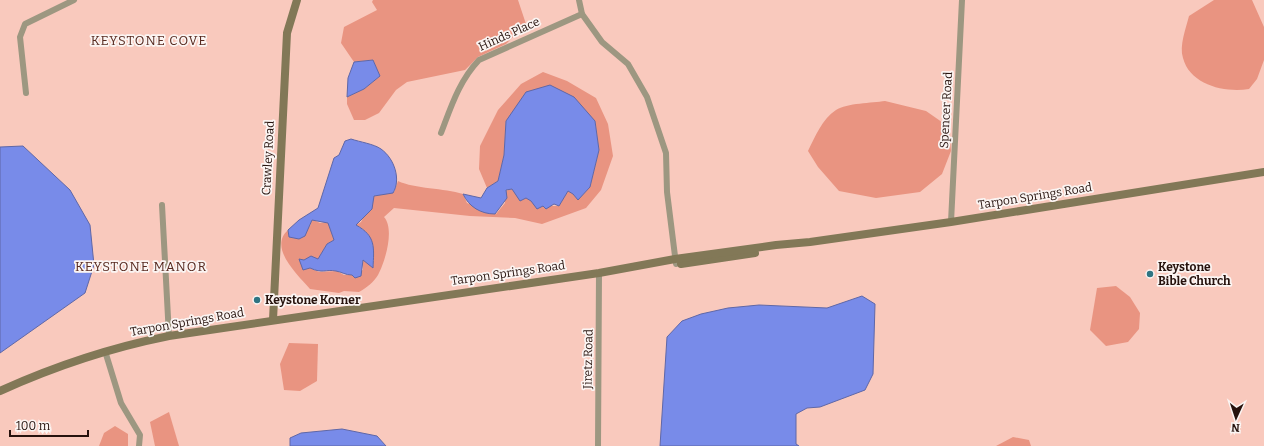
<svg xmlns="http://www.w3.org/2000/svg" width="1264" height="446" font-family="Bitter,serif">
	<rect width="100%" height="100%" fill="#f9c9bd"/>
	<g fill="#e99481">
		<polygon points="373,0 518,0 526,24 506,44 478,57 465,70 407,82 396,90 379,113 365,120 354,120 347,104 347,97 364,89 380,76 373,60 354,62 341,43 344,27 377,10 372,2"/>
		<path d="M 1214,0 L 1252,0 L 1264,27 L 1264,60 L 1257,79 L 1249,89 C 1225,93 1190,85 1183,58 C 1179,46 1186,28 1189,16 Z"/>
		<path d="M 543,72 L 567,81 L 596,98 L 608,124 L 613,156 L 601,190 L 586,208 L 542,224 L 515,218 L 470,216 L 394,208 L 384,217 C 395,229 385,262 378,275 C 374,282 366,288 359,292 L 344,291 L 339,293 L 310,289 C 298,275 268,248 288,230 L 289,237 L 310,226 L 312,219 L 320,223 L 328,222 L 334,240 L 327,244 L 318,259 L 303,270 L 310,268 L 319,272 L 337,271 L 344,275 L 352,275 L 363,270 L 363,260 L 373,267 C 374,248 375,235 356,225 L 361,222 L 374,196 L 394,192 L 398,181 C 415,189 444,188 463,194 L 467,203 L 496,214 L 505,203 L 505,191 L 512,189 L 520,200 L 526,198 L 543,206 L 559,206 L 568,191 L 573,194 L 578,200 L 590,187 L 599,150 L 595,121 L 506,120 L 504,155 L 498,181 L 487,188 L 479,169 L 480,146 L 498,110 L 521,84 Z"/>
		<path d="M 885,101 L 926,111 L 949,127 L 951,151 L 942,174 L 920,192 L 876,198 L 839,191 L 818,167 L 808,151 C 815,137 822,119 836,110 C 847,103 872,103 885,101 Z"/>
		<polygon points="1116,286 1130,297 1140,313 1139,329 1128,342 1106,346 1090,330 1097,288"/>
		<polygon points="289,343 318,344 317,381 300,391 284,390 280,364"/>
		<polygon points="169,412 179,446 155,446 150,422"/>
		<polygon points="115,426 128,434 128,446 99,446 104,433"/>
		<polygon points="1013,437 1029,440 1031,446 996,446"/>
	</g>
	<g fill="#788be9" stroke="#5f67a7">
		<polygon points="373,60 380,76 364,89 347,97 348,78 354,62"/>
		<path d="M 550,85 L 574,97 L 595,121 L 599,150 L 590,187 L 578,200 L 573,194 L 568,191 L 559,206 L 554,204 L 546,209 L 543,206 L 537,209 L 531,201 L 526,198 L 520,201 L 512,189 L 506,190 L 507,198 L 495,214 C 481,214 469,207 463,194 L 481,198 L 487,188 L 498,181 L 504,155 L 506,121 L 526,92 Z"/>
		<path d="M 351,139 C 360,142 374,144 381,149 C 395,159 401,180 393,193 L 374,196 L 372,209 L 356,225 C 376,236 374,247 373,268 L 363,260 L 361,276 L 355,278 L 352,275 C 345,275 342,272 336,271 C 325,269 323,274 310,268 L 303,270 L 299,259 L 304,260 L 311,256 L 318,259 L 327,244 L 334,240 L 328,223 L 312,220 L 305,236 L 299,239 L 289,237 L 288,230 L 299,220 L 318,208 L 334,158 L 339,155 L 345,141 Z"/>
		<polygon points="23,146 70,190 90,225 94,265 85,293 0,353 0,147"/>
		<polygon points="862,296 875,304 873,374 865,390 820,407 807,408 796,414 796,444 799,446 660,446 667,337 682,321 701,314 728,308 759,305 827,308"/>
		<polygon points="342,429 377,436 386,446 290,446 290,438 301,433"/>
	</g>
	<g fill="none" stroke-linecap="round" stroke-linejoin="round">
		<g stroke="#9d9781" stroke-width="6">
			<polyline points="579,0 582,14 602,42 628,64 647,97 666,153 667,192 676,264"/>
			<polyline points="26,93 20,37 25,24 74,0"/>
			<path d="M 441,133 C 451,107 459,81 479,60 L 582,14"/>
			<polyline points="162,205 169,336"/>
			<polyline points="951,222 962,0"/>
			<polyline points="105,351 121,403 140,435 139,446"/>
			<polyline points="598,446 599,273"/>
		</g>
		<g stroke="#827857" stroke-width="8">
			<polyline points="681,264 755,253"/>
			<polyline points="273,320 287,33 297,0"/>
			<path d="M 0,391 C 55,366 109,348 169,336 L 599,273 L 675,259 L 776,245 L 810,242 L 951,222 L 1264,172"/>
		</g>
	</g>
	<g fill="#2f7482" stroke="#fbf5f3" stroke-width="1.5">
		<circle cx="1150" cy="274" r="4"/>
		<circle cx="257" cy="300" r="4"/>
	</g>
	<g text-anchor="middle" dominant-baseline="central" stroke-width="3.5" stroke-linejoin="round" paint-order="stroke">
		<g font-size="12" fill="#26120d" stroke="#fbf5f3">
			<text transform="translate(509 34) rotate(-24)">Hinds Place</text>
			<text transform="translate(946 110) rotate(-87)">Spencer Road</text>
			<text transform="translate(268 158) rotate(-87)">Crawley Road</text>
			<text transform="translate(1035 196) rotate(-9)">Tarpon Springs Road</text>
			<text transform="translate(508 273) rotate(-8)">Tarpon Springs Road</text>
			<text transform="translate(187 322) rotate(-10)">Tarpon Springs Road</text>
			<text transform="translate(588 359) rotate(-89)">Jiretz Road</text>
		</g>
		<g font-size="12" font-weight="bold" fill="#26120d" stroke="#fbf5f3" text-anchor="start">
			<text x="1158" y="267">Keystone<tspan x="1158" dy="14">Bible Church</tspan></text>
			<text x="265" y="300">Keystone Korner</text>
		</g>
		<g font-size="13" letter-spacing="1" fill="#57291f" stroke="#fbf5f3">
			<text x="149" y="40">KEYSTONE COVE</text>
			<text x="141" y="266">KEYSTONE MANOR</text>
		</g>
	</g>
	<g transform="translate(1236 418) rotate(183)" stroke="#fbf5f3" stroke-width="3" paint-order="stroke">
	<path d="M0-3L7 15L0 10L-7 15Z" fill="#26120d"/>
	<text y="-6" font-size="11" font-weight="bold" text-anchor="middle" fill="#26120d">N</text>
	</g>
	<path d="M10 430v6h78v-6" fill="none" stroke="#26120d" stroke-width="2"/>
	<text x="16" y="430" font-size="12" fill="#26120d" stroke="#fbf5f3" stroke-width="3" paint-order="stroke">100 m</text>
</svg>
